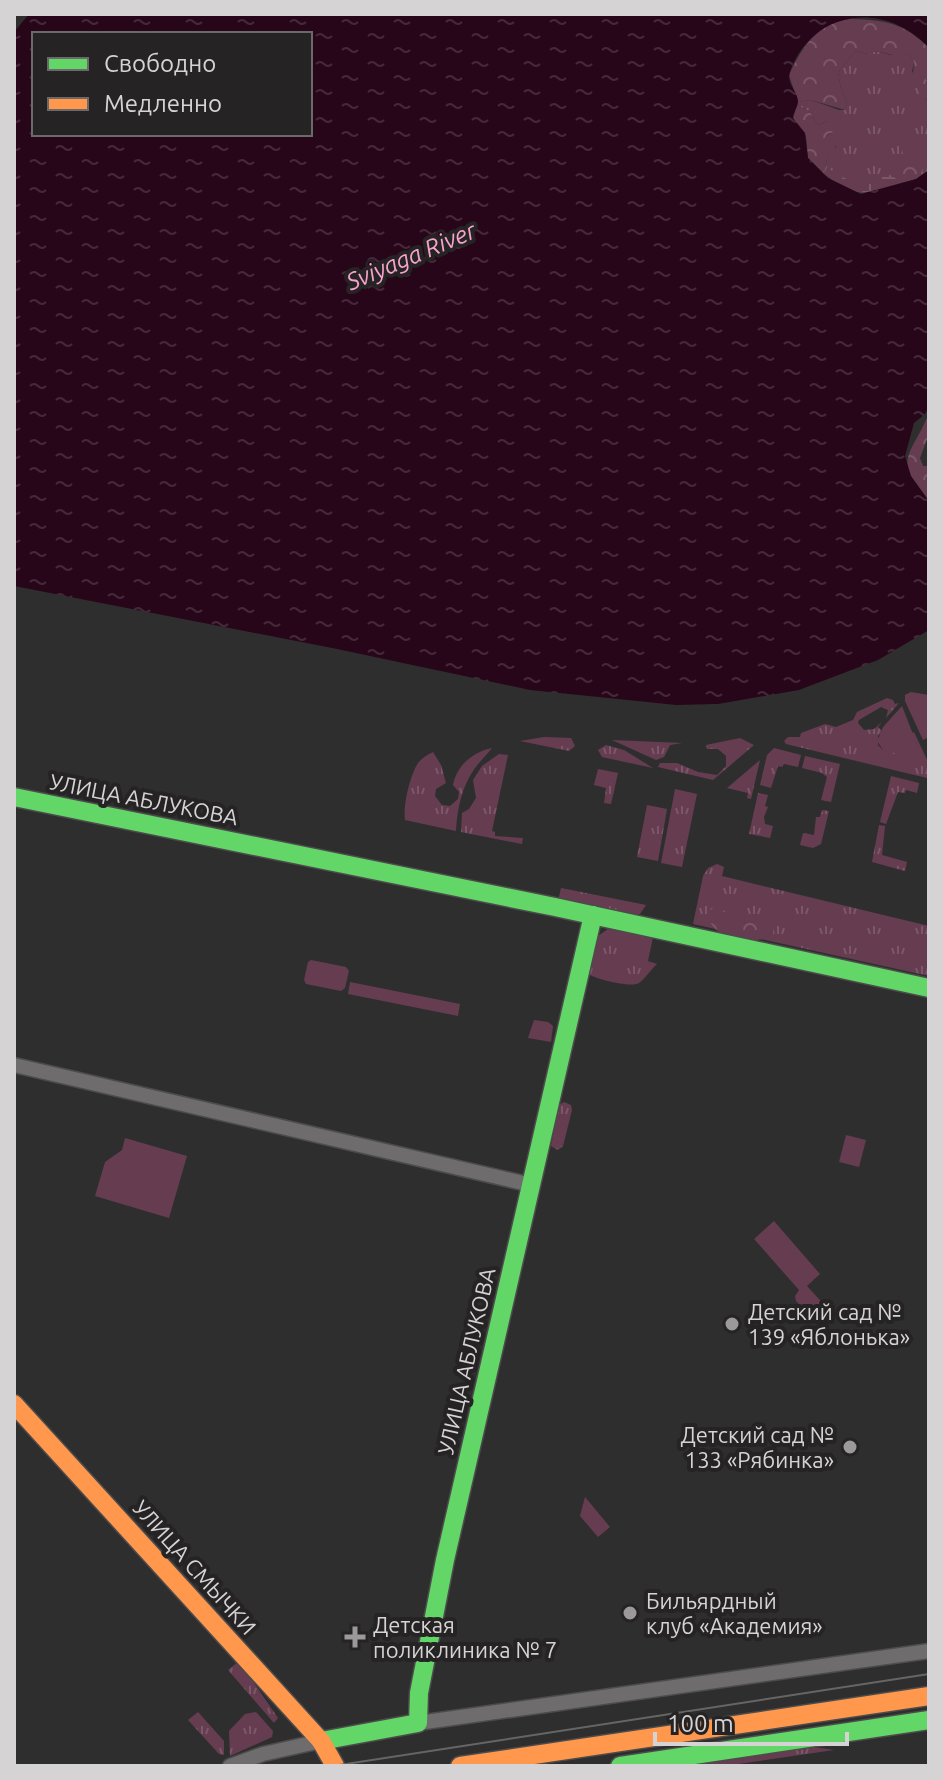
<svg xmlns="http://www.w3.org/2000/svg" width="943" height="1780" font-family="Ubuntu,sans-serif">
	<defs>
		<pattern id="grass-tufts" width="24" height="20" patternUnits="userSpaceOnUse" patternTransform="scale(2)"><rect width="24" height="20" fill="#663c51"/><path d="M3 7l-1-3M5 7V3M7 7l1-3M15 17l-1-3M17 17v-4M19 17l1-3" fill="none" stroke="#7b5769"/></pattern>
		<pattern id="forest-crowns" width="20" height="18" patternUnits="userSpaceOnUse" patternTransform="scale(2)"><rect width="20" height="18" fill="#663c51"/><path d="M2 6a3 3 0 1 1 6 0M12 15a3 3 0 1 1 6 0" fill="none" stroke="#7b5769"/></pattern>
		<pattern id="wetland-marsh" width="20" height="14" patternUnits="userSpaceOnUse" patternTransform="scale(2)"><rect width="20" height="14" fill="#663c51"/><path d="M1 5h8M5 5V1M11 12h8M15 12V8" fill="none" stroke="#7b5769"/></pattern>
		<pattern id="water-ripples" width="26" height="14" patternUnits="userSpaceOnUse" patternTransform="scale(2)"><rect width="26" height="14" fill="#270619"/><path d="M2 4q2-2 4 0t4 0M15 11q2-2 4 0t4 0" fill="none" stroke="#45293a"/></pattern>
	</defs>
	<rect width="100%" height="100%" fill="#2f2e2e"/>
	<g fill="url(#grass-tufts)">
		<polygon points="856,51 868,54 876,51 891,55 909,53 914,62 912,71 925,99 929,100 929,170 916,179 877,191 824,174 827,159 836,147 827,136 832,133 827,121 818,125 810,112 797,105 798,102 811,100 839,110 845,110 847,102 841,89 838,72"/>
		<polygon points="887,698 893,700 895,704 899,703 886,718 888,710 881,707 859,720 858,723 864,730 874,729 882,722 878,727 882,731 878,736 878,745 883,750 918,747 912,733 914,732 929,764 927,778 786,744 784,741 788,737 800,737 801,733 825,724 836,727 853,720 857,712"/>
		<polygon points="544,737 571,738 575,746 569,751 520,741"/>
		<polygon points="740,738 754,745 713,780 658,767 660,763 677,763 698,772 717,775 726,766 726,756 718,749 707,749 706,745"/>
		<polygon points="612,740 682,743 670,745 664,757 656,760"/>
		<polygon points="606,745 624,750 653,768 602,757 598,750"/>
		<path d="M 492,748 C 487,755 480,761 475,768 C 462,786 457,809 456,831 L 405,820 C 403,805 410,776 418,763 C 422,758 427,755 433,752 L 441,765 L 446,783 L 436,789 L 435,796 L 442,805 L 450,806 L 458,799 L 459,792 L 453,785 C 457,765 473,752 492,748 Z"/>
		<polygon points="774,748 801,755 798,767 784,764 782,767 778,766 771,788 760,785 767,755"/>
		<polygon points="499,754 508,755 492,831 495,832 495,836 523,838 522,844 461,832 462,813 469,809 476,798 473,780 482,766"/>
		<polygon points="805,756 840,764 831,802 821,800 827,777 822,773 802,768"/>
		<polygon points="760,760 751,799 747,798 748,793 727,788"/>
		<polygon points="598,769 618,773 611,804 604,803 606,788 594,785"/>
		<polygon points="891,776 919,783 917,793 906,790 905,793 898,792 886,824 880,822"/>
		<polygon points="675,789 697,794 682,867 661,863"/>
		<polygon points="758,793 768,795 765,806 768,807 764,817 765,824 773,826 770,838 749,834"/>
		<polygon points="647,805 667,809 658,861 637,857"/>
		<polygon points="822,810 829,811 821,844 813,848 800,845 803,833 814,835 816,817 820,817"/>
		<polygon points="879,825 885,826 882,855 907,862 905,871 872,862"/>
		<polygon points="717,864 724,867 722,876 929,926 929,976 693,924 703,876 708,868"/>
		<polygon points="561,888 646,905 640,914 634,916 558,901"/>
		<path d="M 608,929 L 653,937 L 648,961 L 657,964 C 651,969 644,980 639,983 C 631,988 596,979 588,974 L 595,938 Z"/>
		<polygon points="534,1020 548,1022 553,1026 551,1042 528,1038"/>
		<polygon points="564,1102 571,1105 572,1110 563,1146 558,1150 551,1146 559,1105"/>
		<polygon points="239,1661 278,1718 274,1723 228,1670"/>
		<polygon points="198,1712 224,1741 224,1755 219,1754 188,1720"/>
		<polygon points="256,1712 273,1731 272,1737 230,1756 229,1731 245,1714"/>
		<polygon points="814,1747 834,1750 725,1766 681,1766"/>
	</g>
	<g fill="url(#forest-crowns)">
		<path d="M 851,19 C 886,20 904,23 929,48 L 929,76 L 926,79 L 929,84 L 929,100 L 923,98 L 913,74 L 914,62 L 909,53 L 897,56 L 876,51 L 868,54 L 856,51 L 838,72 L 841,89 L 847,102 L 845,110 L 811,100 L 798,102 L 789,75 C 802,47 818,22 851,19 Z"/>
		<polygon points="797,105 810,112 818,125 830,120 835,125 834,131 827,136 835,143 835,150 827,159 824,174 808,158 806,136 793,119"/>
		<path d="M 906,141 L 918,146 C 923,155 927,169 918,177 L 902,180 L 894,172 L 903,158 L 902,146 Z"/>
		<path d="M 929,413 L 929,434 L 920,458 L 923,466 L 929,466 L 929,501 C 891,457 912,456 929,413 Z"/>
		<path d="M 714,908 L 753,918 L 771,916 L 774,920 L 773,935 C 754,947 707,940 708,911 Z"/>
	</g>
	<path fill="url(#wetland-marsh)" d="M 827,167 C 854,188 858,179 888,174 L 902,182 C 862,192 862,203 824,174 Z"/>
	<g fill="#663c51">
		<polygon points="911,692 929,695 929,737 923,740 905,701 905,695"/>
		<path d="M 902,706 L 918,747 C 912,760 895,753 883,750 L 877,741 L 883,727 Z"/>
		<polygon points="311,960 346,967 349,971 345,988 341,991 306,984 304,980 308,962"/>
		<polygon points="350,982 460,1004 458,1016 348,994"/>
		<polygon points="846,1135 866,1140 859,1167 839,1162"/>
		<polygon points="125,1138 187,1156 169,1218 95,1196 105,1162 122,1150"/>
		<polygon points="774,1221 820,1274 807,1286 830,1311 822,1323 815,1321 796,1301 795,1296 799,1290 754,1239"/>
		<polygon points="585,1497 610,1527 598,1537 580,1516"/>
	</g>
	<path fill="url(#water-ripples)" fill-rule="evenodd" d="M 29,14 L 929,14 L 929,48 C 886,1 813,8 790,72 C 786,84 797,90 798,101 C 798,107 793,112 793,118 L 805,133 L 808,158 L 828,178 L 861,194 L 916,179 L 929,170 L 929,406 L 925,414 L 914,423 L 905,456 L 911,476 L 929,501 L 929,630 L 878,660 L 799,690 L 718,704 L 676,705 L 530,690 L 337,649 L 14,586 L 14,32 ZM 34,34 L 310,34 L 310,134 L 34,134 Z"/>
	<g fill="none" stroke-linecap="round" stroke-linejoin="round">
		<defs>
			<g id="street">
				<polyline points="14,1065 532,1185"/>
				<polyline points="418,1723 929,1651"/>
				<polyline points="230,1766 263,1754 321,1741"/>
			</g>
			<g id="fast">
				<polyline points="14,797 555,907 929,988"/>
				<polyline points="321,1741 418,1723 419,1693 445,1560 593,915"/>
				<polyline points="620,1766 929,1720"/>
			</g>
			<g id="slow">
				<polyline points="14,1404 321,1741 335,1766"/>
				<polyline points="460,1766 929,1696"/>
			</g>
		</defs>
		<use href="#street" stroke="#4d4c4c" stroke-width="17"/>
		<use href="#fast" stroke="#4d4c4c" stroke-width="21"/>
		<use href="#slow" stroke="#4d4c4c" stroke-width="21"/>
		<use href="#street" stroke="#6e6c6d" stroke-width="14"/>
		<use href="#fast" stroke="#63d668" stroke-width="18"/>
		<use href="#slow" stroke="#ff974d" stroke-width="18"/>
		<polyline stroke="#666565" stroke-width="2" points="333,1766 929,1674"/>
	</g>
	<g fill="#9b999a" stroke="#262324" stroke-width="3">
		<circle cx="732" cy="1324" r="8"/>
		<circle cx="850" cy="1447" r="8"/>
		<circle cx="630" cy="1613" r="8"/>
		<path d="M351 1625h8v8h8v8h-8v8h-8v-8h-8v-8h8z"/>
	</g>
	<g text-anchor="middle" dominant-baseline="central" stroke-width="8" stroke-linejoin="round" paint-order="stroke">
		<g font-size="22" fill="#d5d3d4" stroke="#262324">
			<text transform="translate(144 799) rotate(11)">УЛИЦА АБЛУКОВА</text>
			<text transform="translate(466 1361) rotate(-77)">УЛИЦА АБЛУКОВА</text>
			<text transform="translate(195 1567) rotate(48)">УЛИЦА СМЫЧКИ</text>
		</g>
		<g font-size="22" fill="#d5d3d4" stroke="#262324" text-anchor="start">
			<text x="748" y="1311">Детский сад №<tspan x="748" dy="25">139 «Яблонька»</tspan></text>
			<text x="834" y="1434" text-anchor="end">Детский сад №<tspan x="834" dy="25">133 «Рябинка»</tspan></text>
			<text x="646" y="1600">Бильярдный<tspan x="646" dy="25">клуб «Академия»</tspan></text>
			<text x="373" y="1624">Детская<tspan x="373" dy="25">поликлиника № 7</tspan></text>
		</g>
		<g font-size="24" font-style="italic" fill="#f8a2cd" stroke="#262324">
			<text transform="translate(411 256) rotate(-23)">Sviyaga River</text>
		</g>
	</g>
	<rect width="943" height="1780" fill="none" stroke="#d5d3d4" stroke-width="32"/>
	<rect x="32" y="32" width="280" height="104" fill="#262324" stroke="#6c696a" stroke-width="2"/>
	<rect x="48" y="58" width="40" height="12" fill="#63d668" stroke="#6c696a" stroke-width="2"/>
	<text x="104" y="72" font-size="24" fill="#d5d3d4">Свободно</text>
	<rect x="48" y="98" width="40" height="12" fill="#ff974d" stroke="#6c696a" stroke-width="2"/>
	<text x="104" y="112" font-size="24" fill="#d5d3d4">Медленно</text>
	<path d="M655 1732v12h192v-12" fill="none" stroke="#d5d3d4" stroke-width="4"/>
	<text x="667" y="1732" font-size="24" fill="#d5d3d4" stroke="#262324" stroke-width="6" paint-order="stroke">100 m</text>
</svg>
